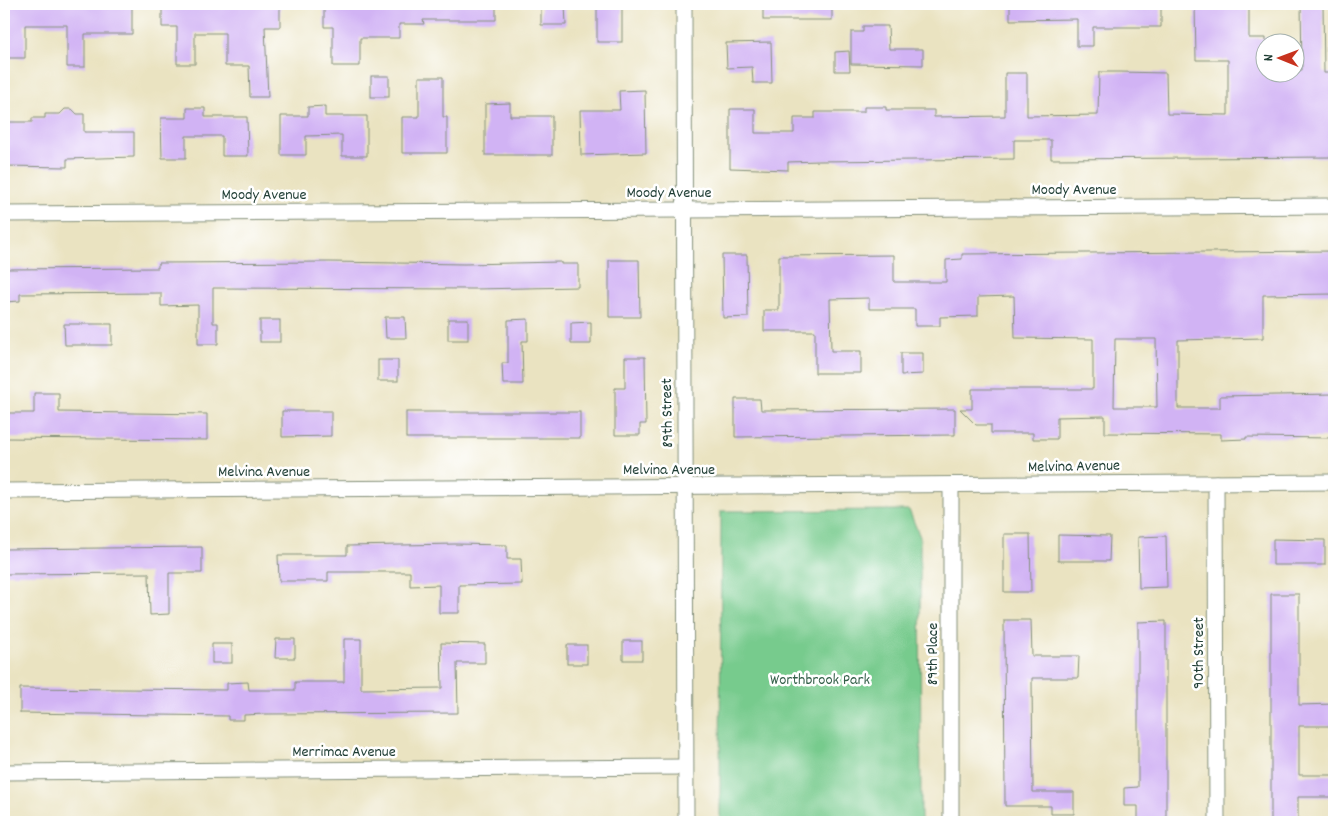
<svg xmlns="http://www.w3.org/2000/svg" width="1338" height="826" font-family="Dekko,sans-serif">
	<rect width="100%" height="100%" fill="#fff"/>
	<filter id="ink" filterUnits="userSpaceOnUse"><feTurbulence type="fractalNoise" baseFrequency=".02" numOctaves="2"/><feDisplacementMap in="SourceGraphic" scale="10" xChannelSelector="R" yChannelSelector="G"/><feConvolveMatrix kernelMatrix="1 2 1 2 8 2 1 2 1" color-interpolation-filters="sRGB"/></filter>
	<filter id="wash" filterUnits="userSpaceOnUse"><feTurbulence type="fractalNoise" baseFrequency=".0096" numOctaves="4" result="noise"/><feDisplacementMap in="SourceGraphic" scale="20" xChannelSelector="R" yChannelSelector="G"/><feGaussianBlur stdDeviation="1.12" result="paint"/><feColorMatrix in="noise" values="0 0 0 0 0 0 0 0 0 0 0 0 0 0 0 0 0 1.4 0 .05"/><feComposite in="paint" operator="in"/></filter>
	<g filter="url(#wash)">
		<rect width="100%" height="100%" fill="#eae3c1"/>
		<polygon fill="#77cb8d" stroke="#4b8460" points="909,510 920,537 921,822 720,822 721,511"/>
		<g id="blocks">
			<g fill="#d1b3f4" fill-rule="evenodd">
				<polygon points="4,4 132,4 132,34 85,34 85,67 67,67 67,25 25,25 25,58 6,58"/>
				<polygon points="162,4 280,4 280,27 265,27 268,97 250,97 249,66 225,66 225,33 195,33 195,64 177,64 177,27 162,27"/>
				<polygon points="324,4 496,4 496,20 423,20 424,24 399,24 399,38 360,38 360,66 333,66 333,27 324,27"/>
				<polygon points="541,4 565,4 566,25 541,25"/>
				<rect x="597" y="4" width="25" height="38"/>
				<rect x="763" y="4" width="69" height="16"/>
				<polygon points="1010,4 1161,4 1161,27 1093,27 1093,46 1077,46 1077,19 1010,20"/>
				<polygon points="1195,4 1249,4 1249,38 1266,38 1266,72 1296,72 1296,70 1302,70 1301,4 1323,4 1324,73 1334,73 1333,157 1051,159 1051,140 1014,140 1014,159 819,161 788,162 788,170 730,168 730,109 755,109 755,133 794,133 794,118 815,118 815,112 864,112 864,107 886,107 886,110 934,110 934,117 1005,116 1005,73 1027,73 1027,116 1098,115 1099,72 1120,72 1166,73 1167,114 1228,115 1228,60 1196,60"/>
				<polygon points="863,26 888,26 889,49 923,49 923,65 851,64 851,32 863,32"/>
				<polygon points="771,42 772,83 753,83 752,67 727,68 726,43"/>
				<polygon points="849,51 850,71 835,71 835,52"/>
				<rect x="371" y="76" width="18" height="21"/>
				<polygon points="419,77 443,77 443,117 447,117 447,153 402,153 402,117 419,117"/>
				<polygon points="645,90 646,153 581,155 580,110 620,110 619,91"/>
				<polygon points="510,103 510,116 552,116 552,155 485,155 485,104"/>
				<polygon points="325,106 325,116 367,116 367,156 342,156 342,135 306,136 306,155 281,155 281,116 308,116 308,107"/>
				<polygon points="187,108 205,108 205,117 247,117 248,156 222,156 222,136 186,136 186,158 162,158 161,118 187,118"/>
				<polygon points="65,109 72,109 77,114 84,114 84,132 134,132 134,157 67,159 67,167 4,166 4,122 32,122 32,118 45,118 45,114 60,114"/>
				<path d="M 1334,251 L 1334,294 L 1263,295 L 1263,338 L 1178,340 L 1178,408 L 1220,408 L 1220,396 L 1334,394 L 1334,438 L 1246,437 L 1246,439 L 1221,440 L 1221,434 L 1105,433 L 1105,416 L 1057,417 L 1057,439 L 1033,439 L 1033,433 L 991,433 L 991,425 L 976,425 L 960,409 L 972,409 L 972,389 L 1093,389 L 1093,339 L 1015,338 L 1014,296 L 978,297 L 978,316 L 940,317 L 940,326 L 915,326 L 915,309 L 869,309 L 869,298 L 830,299 L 831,351 L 861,351 L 861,373 L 815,373 L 815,331 L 764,331 L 764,310 L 779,310 L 779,256 L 894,255 L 894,282 L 946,282 L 946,260 L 962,259 L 962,254 ZM 1115,339 L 1156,339 L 1157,407 L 1114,407 Z"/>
				<polygon points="722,255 747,255 748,317 723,318"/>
				<polygon points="609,260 639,260 640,317 609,317"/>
				<polygon points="330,262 464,264 561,262 561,264 578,264 578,287 475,289 213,288 213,323 218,323 218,344 198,344 198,305 161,306 161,293 20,294 20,301 4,302 4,269 158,268 158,263"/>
				<polygon points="385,317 405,317 406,338 386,338"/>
				<rect x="448" y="319" width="20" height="21"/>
				<polygon points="528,319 528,341 522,341 523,384 503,384 502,363 508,363 508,320"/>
				<rect x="260" y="320" width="20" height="22"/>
				<polygon points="591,322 591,344 571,344 571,323"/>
				<polygon points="64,324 112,324 112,345 65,345"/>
				<polygon points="901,353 923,353 923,374 901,375"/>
				<polygon points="625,357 645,357 646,424 640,424 640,435 615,435 615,388 625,388"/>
				<rect x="378" y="360" width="20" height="21"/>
				<polygon points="34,393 59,393 59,412 207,414 207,440 4,438 4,413 34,413"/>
				<polygon points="735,399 760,399 761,410 955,409 955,435 735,437"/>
				<polygon points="282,411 331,411 331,436 282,437"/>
				<rect x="406" y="412" width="174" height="26"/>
				<polygon points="1004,534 1030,534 1031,592 1004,592"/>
				<polygon points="1058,535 1110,536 1109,561 1058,561"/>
				<polygon points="1166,536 1167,587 1139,588 1138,537"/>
				<polygon points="1273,539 1325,540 1325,565 1273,565"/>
				<polygon points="456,544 507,545 507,559 521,559 522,584 459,585 459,613 439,613 439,585 410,586 410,572 328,572 328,581 279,581 278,555 347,555 347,546"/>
				<polygon points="202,547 202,573 169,573 169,614 150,615 149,573 4,574 4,549"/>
				<polygon points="1271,594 1299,594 1299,705 1334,704 1334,726 1299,726 1299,775 1334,775 1334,797 1298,797 1298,822 1271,822"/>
				<polygon points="1004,620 1031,620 1032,656 1079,656 1078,678 1032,678 1033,792 1074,792 1074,814 1051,814 1051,806 1005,806"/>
				<polygon points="1166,621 1166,822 1138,822 1138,806 1124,806 1124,788 1138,787 1138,622"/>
				<polygon points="276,639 295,639 295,658 275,658"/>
				<polygon points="344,639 361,639 361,689 442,688 441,643 485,644 485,663 457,663 458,713 265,714 244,715 244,720 228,720 228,716 20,713 20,688 227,690 227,683 248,682 249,690 295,690 295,682 344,682"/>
				<rect x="623" y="641" width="19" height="19"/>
				<rect x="212" y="644" width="20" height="19"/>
				<rect x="567" y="645" width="20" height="19"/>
			</g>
		</g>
	</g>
	<g filter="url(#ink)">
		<use href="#blocks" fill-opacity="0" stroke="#84907a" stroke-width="1"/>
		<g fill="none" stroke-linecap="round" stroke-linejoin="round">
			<defs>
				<g id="street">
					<polyline points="684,4 686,822"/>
					<polyline points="4,214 1334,206"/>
					<polyline points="1216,483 1217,822"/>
					<polyline points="4,491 1334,482"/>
					<polyline points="4,772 685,767"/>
					<polyline points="951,822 951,486"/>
				</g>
			</defs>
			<use href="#street" stroke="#84907a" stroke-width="17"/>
			<use href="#street" stroke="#fff" stroke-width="15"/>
		</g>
	</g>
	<g text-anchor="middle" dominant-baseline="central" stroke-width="5" stroke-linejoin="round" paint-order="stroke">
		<g font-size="16" fill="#1f3d34" stroke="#fff">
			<text x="1074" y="190">Moody Avenue</text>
			<text x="669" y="193">Moody Avenue</text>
			<text x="264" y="195">Moody Avenue</text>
			<text transform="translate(668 413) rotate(-91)">89th Street</text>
			<text transform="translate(1074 467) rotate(-1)">Melvina Avenue</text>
			<text x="669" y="470">Melvina Avenue</text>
			<text x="264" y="472">Melvina Avenue</text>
			<text transform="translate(1199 653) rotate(-90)">90th Street</text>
			<text transform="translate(933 654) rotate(-90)">89th Place</text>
			<text x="344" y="752">Merrimac Avenue</text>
		</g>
		<g font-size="16" fill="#35604a" stroke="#fff">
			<text x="820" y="680">Worthbrook Park</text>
		</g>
	</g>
	<rect width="1338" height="826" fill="none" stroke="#fff" stroke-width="20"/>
	<g transform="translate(1280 58) rotate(271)"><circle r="24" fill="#ffffff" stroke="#a5b1ae"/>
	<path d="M0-4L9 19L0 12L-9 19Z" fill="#c8321e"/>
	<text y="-8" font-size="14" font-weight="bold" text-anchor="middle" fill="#1f3d34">N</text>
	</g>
</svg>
